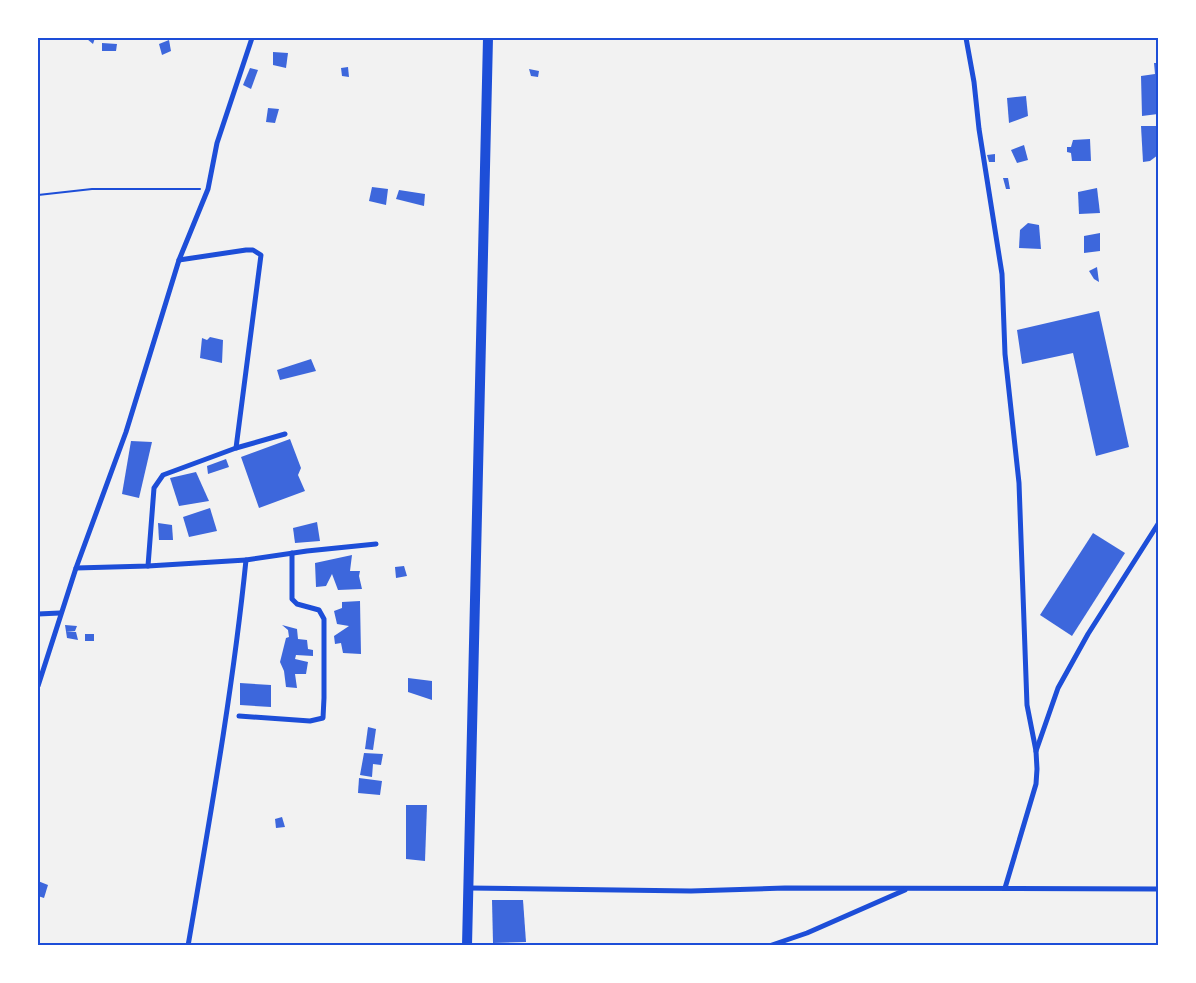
<svg xmlns="http://www.w3.org/2000/svg" width="1196" height="983" font-family="Montserrat,sans-serif">
	<rect width="100%" height="100%" fill="#f2f2f2"/>
	<g fill="#3d67dc">
		<polygon points="88,38 95,38 93,44 87,39"/>
		<polygon points="169,40 171,51 162,55 159,44"/>
		<polygon points="102,43 117,44 116,51 102,51"/>
		<polygon points="273,52 288,53 286,68 273,65"/>
		<polygon points="1154,63 1158,63 1158,114 1142,116 1141,76 1155,74"/>
		<polygon points="348,67 349,77 342,76 341,68"/>
		<polygon points="250,68 258,70 251,89 243,85"/>
		<polygon points="529,69 539,71 538,77 531,76"/>
		<polygon points="1026,96 1028,116 1009,123 1007,98"/>
		<polygon points="268,108 279,109 275,123 266,122"/>
		<polygon points="1141,126 1158,126 1158,155 1150,161 1143,162"/>
		<polygon points="1090,139 1091,161 1072,161 1071,153 1067,152 1067,147 1071,147 1073,140"/>
		<polygon points="1024,145 1028,160 1017,163 1011,150"/>
		<polygon points="995,154 995,162 989,162 987,155"/>
		<polygon points="1003,178 1008,178 1010,189 1006,189"/>
		<polygon points="372,187 388,189 386,205 369,201"/>
		<polygon points="1097,188 1100,213 1079,214 1078,192"/>
		<polygon points="399,190 425,194 424,206 396,199"/>
		<polygon points="1028,223 1039,225 1041,249 1019,248 1020,230"/>
		<polygon points="1100,233 1100,251 1084,253 1084,236"/>
		<polygon points="1097,267 1099,282 1094,279 1089,271"/>
		<polygon points="1099,311 1129,447 1096,456 1073,353 1022,364 1017,330"/>
		<polygon points="210,337 223,340 222,363 200,358 202,338 207,340"/>
		<polygon points="311,359 316,371 280,380 277,370"/>
		<polygon points="290,439 301,468 298,475 305,491 259,508 241,457"/>
		<polygon points="131,441 152,442 139,498 122,494"/>
		<polygon points="226,459 229,467 208,474 207,466"/>
		<polygon points="196,472 209,501 179,506 170,478"/>
		<polygon points="210,508 217,531 189,537 183,517"/>
		<polygon points="317,522 320,541 295,543 293,528"/>
		<polygon points="158,523 172,525 173,540 159,540"/>
		<polygon points="1093,533 1125,553 1072,636 1040,615"/>
		<polygon points="352,555 350,571 360,571 359,576 362,589 338,590 332,574 326,586 316,587 315,563"/>
		<polygon points="404,566 407,576 396,578 395,567"/>
		<polygon points="360,601 361,654 343,653 341,643 335,644 334,636 349,626 337,624 334,611 342,608 342,602"/>
		<polygon points="65,625 77,626 75,631 66,631 76,632 78,640 67,638"/>
		<polygon points="282,625 297,629 298,639 307,640 308,649 313,650 313,656 296,655 295,659 308,662 306,674 295,674 297,688 286,687 284,671 280,662 286,638 289,637 288,630"/>
		<rect x="85" y="634" width="9" height="7"/>
		<polygon points="408,678 432,681 432,700 408,692"/>
		<polygon points="240,683 271,685 271,707 240,705"/>
		<polygon points="368,727 376,729 373,750 365,749"/>
		<polygon points="364,753 383,754 381,765 373,764 372,777 360,775"/>
		<polygon points="359,778 382,781 380,795 358,793"/>
		<polygon points="406,805 427,805 425,861 406,859"/>
		<polygon points="282,817 285,827 276,828 275,819"/>
		<polygon points="38,881 48,885 44,898 38,896"/>
		<polygon points="492,900 523,900 526,942 493,943"/>
	</g>
	<g fill="none" stroke-linecap="round" stroke-linejoin="round">
		<polyline stroke="#1d4ed8" stroke-width="2" points="38,195 92,189 200,189"/>
		<g stroke="#1d4ed8" stroke-width="5">
			<polyline points="966,38 974,82 979,129 1002,274 1005,354 1019,483 1027,705 1036,751 1037,769 1036,784 1005,888"/>
			<polyline points="179,260 246,250 253,250 261,255 236,448"/>
			<polyline points="246,560 307,551 376,544"/>
			<polyline points="148,566 154,488 163,475 236,448 285,434"/>
			<path d="M 76,568 L 148,566 L 246,560 C 233,689 210,817 188,946"/>
			<polyline points="38,614 60,613"/>
			<polyline points="38,686 76,568 126,432 179,260 208,189 217,143 252,38"/>
			<polyline points="239,716 310,721 323,718 324,698 324,619 319,610 297,604 292,599 292,553"/>
			<polyline points="1036,751 1058,688 1088,634 1158,524"/>
			<polyline points="469,888 691,891 785,888 1158,889"/>
			<polyline points="769,946 807,933 905,890"/>
		</g>
		<polyline stroke="#1d4ed8" stroke-width="10" points="467,946 488,38"/>
	</g>
	<rect width="1196" height="983" fill="none" stroke="#ffffff" stroke-width="78"/>
	<rect x="39" y="39" width="1118" height="905" fill="none" stroke="#1d4ed8" stroke-width="2"/>
</svg>
